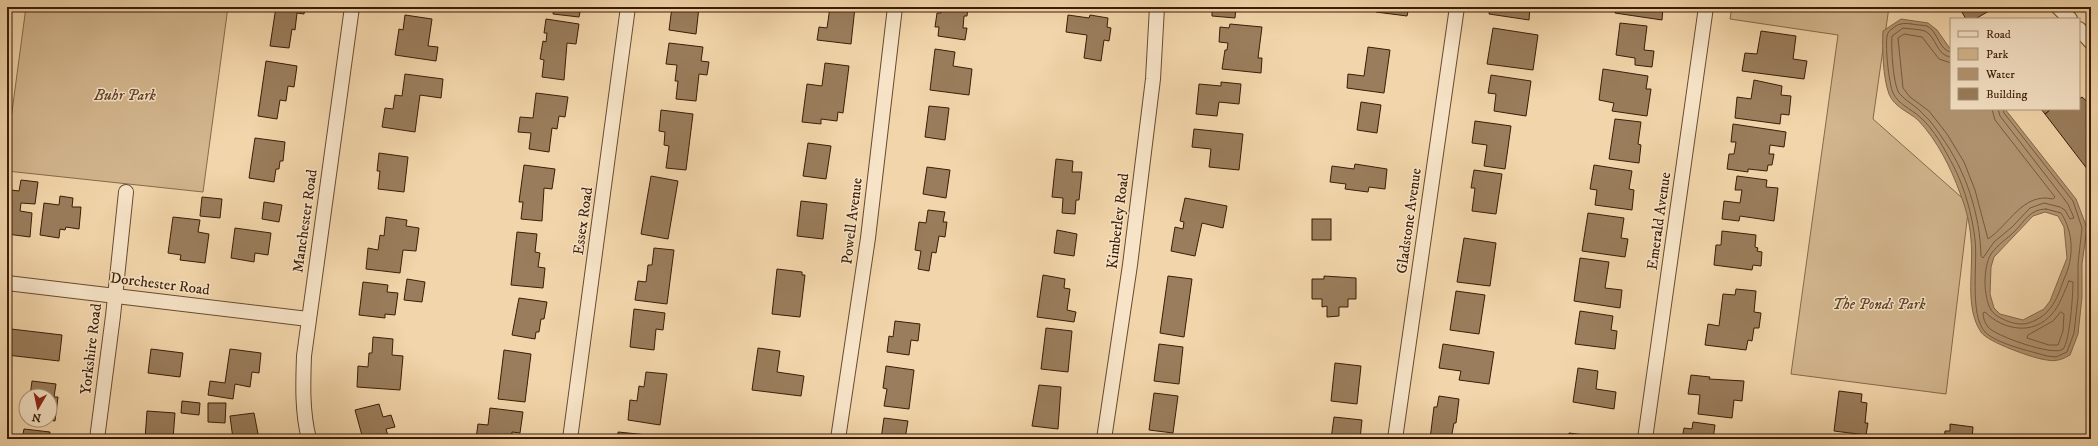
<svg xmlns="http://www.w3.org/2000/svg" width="2098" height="446" font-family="'IM FELL DW Pica',serif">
	<rect width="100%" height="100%" fill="#f2d5aa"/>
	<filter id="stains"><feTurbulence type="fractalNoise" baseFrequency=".005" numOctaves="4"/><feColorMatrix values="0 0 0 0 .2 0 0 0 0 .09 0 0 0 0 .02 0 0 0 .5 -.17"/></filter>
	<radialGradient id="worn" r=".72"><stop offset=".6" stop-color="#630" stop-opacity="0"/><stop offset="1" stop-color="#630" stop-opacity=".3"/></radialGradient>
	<g fill="#d3b68e" stroke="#866a4a">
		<polygon points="26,7 228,7 203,192 7,171 7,149"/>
		<polygon points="1732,7 1889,7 1873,119 1969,204 1946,394 1791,374 1838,35 1730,19"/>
	</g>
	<path fill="#b39673" stroke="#836648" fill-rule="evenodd" d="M 1901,19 L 1928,23 L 1937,30 L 1951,50 L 1951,109 L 2005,109 L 2076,199 L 2087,228 L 2082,264 L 2082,297 L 2078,334 L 2070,355 C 2063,359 2056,362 2047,360 C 2035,359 1987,342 1981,332 C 1964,307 1974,269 1971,240 C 1970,224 1966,208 1960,193 C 1951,168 1937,140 1918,120 C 1909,112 1894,107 1889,94 C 1883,78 1882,48 1883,31 ZM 2045,212 L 2058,216 L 2064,227 L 2067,258 L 2050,301 L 2044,309 L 2023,320 L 2000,314 L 1994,308 L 1990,294 L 1991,267 L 1994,257 L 2033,216 Z"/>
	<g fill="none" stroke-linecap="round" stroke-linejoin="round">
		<g stroke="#765a3d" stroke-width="1">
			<path d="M 1951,52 C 1939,51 1938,31 1927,26 C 1922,25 1916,25 1912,24 C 1904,23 1898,23 1892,29 C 1890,30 1889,31 1888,33 C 1884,40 1889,85 1893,93 C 1898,104 1911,109 1920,117 C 1934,129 1945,150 1954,167 C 1965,189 1972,215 1975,239 C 1978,263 1969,314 1985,332 C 1997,344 2030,351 2047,356 L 2056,357 L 2067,352 L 2074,333 L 2078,297 L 2078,264 L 2082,228 L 2073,201 L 2004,113 L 2003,109"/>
			<path d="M 1951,57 C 1936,56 1937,37 1925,31 C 1919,29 1909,29 1903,28 L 1892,36 C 1891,47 1893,84 1899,93 C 1906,102 1917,106 1924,115 C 1931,121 1936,129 1941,136 C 1966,171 1980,214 1981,256 L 1983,258 L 1994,242 L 2012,227 L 2030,208 L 2044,203 L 2060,207 L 2065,210 L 2070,219 L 2074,218 L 2068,204 L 2000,116 L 1998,109"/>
			<path d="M 1951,63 L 1939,59 L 1922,37 L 1904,34 L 1898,38 L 1903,88 L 1910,97 L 1929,111 L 1947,134 L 1964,162 L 1975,190 L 1988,239 C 2009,225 2023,192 2053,199 L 2055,197 L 1995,120 L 1992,109"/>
			<path d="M 2046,209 L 2061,213 C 2074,233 2074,258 2064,279 C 2060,290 2056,303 2047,312 C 2043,317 2030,324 2023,324 C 2014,325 1996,318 1991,310 C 1983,296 1983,267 1991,254 C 1998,244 2007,239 2015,231 C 2025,221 2030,209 2046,209 Z"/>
			<path d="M 2069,281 L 2073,282 C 2073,294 2070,341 2063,349 C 2055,357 1995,336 1988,327 C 1985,323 1983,318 1983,313 L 1985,312 C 2003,330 2033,336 2052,314 C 2060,305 2064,292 2069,281 Z"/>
			<polygon points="2061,312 2064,314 2063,331 2058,345 2049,345 2027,338 2028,335 2053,321"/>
		</g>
	</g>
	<g fill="#9a7d5c" stroke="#3a1d07">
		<polygon points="276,7 305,7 304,14 297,13 295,30 292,29 289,48 270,46"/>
		<polygon points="554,7 581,7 579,17 553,14"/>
		<polygon points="672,7 699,7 696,34 669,30"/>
		<polygon points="830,7 855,7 851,44 817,40 819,27 827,28"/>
		<polygon points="942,7 968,7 967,16 964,16 963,28 967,28 965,40 938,36 939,27 935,27 937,13 941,13"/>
		<polygon points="1212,7 1236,7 1235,18 1212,16"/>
		<polygon points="1377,7 1409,7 1407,16 1376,12"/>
		<polygon points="1490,7 1530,7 1529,20 1489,14"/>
		<polygon points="1615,7 1663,7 1662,20 1615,13"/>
		<polygon points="1959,7 1996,7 1975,19 1966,19"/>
		<polygon points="2079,7 2087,7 2083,11"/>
		<polygon points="405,15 432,19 428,46 438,47 436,61 395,55 399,29 403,30"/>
		<polygon points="1068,15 1089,18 1090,15 1108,18 1107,27 1111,28 1109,41 1104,40 1101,61 1084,58 1087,35 1066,32"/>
		<polygon points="546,19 579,24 576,44 567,43 564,80 542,77 544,60 540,59 543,41 546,42 547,33 544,33"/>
		<polygon points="1620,23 1647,26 1644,50 1654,51 1652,67 1635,65 1635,58 1616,55"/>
		<polygon points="1230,24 1262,27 1258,58 1262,58 1261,73 1222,69 1225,50 1227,50 1228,43 1219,42 1220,27 1229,28"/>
		<polygon points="1493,28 1538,35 1533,70 1487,64"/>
		<polygon points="1761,31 1796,36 1793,59 1807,61 1804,79 1742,71 1745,53 1757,54"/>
		<polygon points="669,43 703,47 701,61 709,62 707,75 699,74 696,101 676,99 678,81 675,81 677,65 666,64"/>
		<polygon points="1368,47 1390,50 1384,93 1347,88 1348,74 1364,76"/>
		<polygon points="935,49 955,52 953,66 972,69 969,95 930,90"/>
		<polygon points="266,61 297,66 294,87 288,86 286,101 280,100 277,119 258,116"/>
		<polygon points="825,63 849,66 843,113 838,112 837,121 821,119 821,124 802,122 807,84 822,86"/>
		<polygon points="1603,69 1648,76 1646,89 1651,89 1647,116 1612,111 1614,103 1599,100"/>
		<polygon points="405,74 443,79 441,98 420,95 415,132 382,127 385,108 393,109 395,95 402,96"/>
		<polygon points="1491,75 1531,81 1526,116 1494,111 1496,94 1488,93"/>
		<polygon points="1754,80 1782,86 1781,95 1791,96 1789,115 1781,114 1780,124 1735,118 1737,97 1751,99"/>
		<polygon points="1221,82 1241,84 1239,104 1219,102 1217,116 1196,114 1199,84 1221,86"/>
		<polygon points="536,93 568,97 565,117 559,116 557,129 552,128 549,152 529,149 531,133 518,132 520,117 533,118"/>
		<polygon points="2082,97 2091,105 2091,174 2045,114 2051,109 2079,109 2079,99"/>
		<polygon points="1361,102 1381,105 1377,133 1357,130"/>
		<polygon points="929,106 949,108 945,140 925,137"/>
		<polygon points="2041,109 2051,109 2045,114"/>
		<polygon points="661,110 693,114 686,170 666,168 669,146 664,145 665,132 659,131"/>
		<polygon points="1615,119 1641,122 1638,144 1641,145 1639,163 1609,159"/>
		<polygon points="1475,121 1511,126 1505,169 1484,166 1487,145 1472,143"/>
		<polygon points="1733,124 1786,132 1784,147 1770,145 1769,154 1774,154 1772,165 1768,165 1767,171 1748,169 1748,172 1727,169 1729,154 1734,154 1736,142 1731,142"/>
		<polygon points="1194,129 1243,134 1239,170 1209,167 1211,149 1192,147"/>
		<polygon points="255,138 285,142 283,161 280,161 279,169 276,169 274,182 249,178"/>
		<polygon points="808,143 831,146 826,179 803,176"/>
		<polygon points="379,153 408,157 404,192 378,189 380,171 377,171"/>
		<polygon points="1056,159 1073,161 1072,172 1082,172 1079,200 1076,200 1075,214 1062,213 1063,198 1052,197"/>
		<polygon points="1355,164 1387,169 1385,189 1369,187 1368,192 1345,189 1346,184 1330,182 1332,166 1354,169"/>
		<polygon points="524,165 555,169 552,189 544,188 542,221 521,219 523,202 519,202"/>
		<polygon points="1594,165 1632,171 1629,189 1634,190 1632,210 1595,205 1597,190 1590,189"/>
		<polygon points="927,167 950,170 946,198 923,194"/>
		<polygon points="1474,170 1502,174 1496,214 1472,211 1475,188 1471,188"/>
		<polygon points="651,176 678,181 668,239 641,234"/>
		<polygon points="1737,176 1767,180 1766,187 1778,188 1774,221 1740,216 1739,221 1722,219 1724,201 1740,203 1742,190 1735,190"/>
		<polygon points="21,180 38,182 35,204 21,203 20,211 32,213 30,237 7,234 7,209 9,209 11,190 19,191"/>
		<polygon points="60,196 73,198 72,207 81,207 79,229 66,227 65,230 60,229 59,238 40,235 44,203 59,205"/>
		<polygon points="202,197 222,199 220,218 200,216"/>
		<polygon points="1185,198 1227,206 1223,228 1202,223 1195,256 1171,251 1175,227 1183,229 1184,222 1180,221"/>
		<polygon points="801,201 827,204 823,239 797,236"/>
		<polygon points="264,202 282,205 279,222 262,219"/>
		<polygon points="928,210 945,212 943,222 947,222 945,237 939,236 936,253 932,252 929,271 918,269 921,251 915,250 919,222 926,223"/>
		<polygon points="1588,213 1624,218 1621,238 1628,239 1625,257 1582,251"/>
		<polygon points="173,217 200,220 198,232 209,234 205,263 180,260 181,255 168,253"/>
		<polygon points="386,217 407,220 406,226 419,228 416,251 403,250 400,273 366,269 368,248 378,250 380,235 384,236"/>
		<rect x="1312" y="219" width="19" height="21"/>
		<polygon points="235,228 271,233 268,255 255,253 254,262 231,258"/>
		<polygon points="1057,230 1077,234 1074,256 1054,253"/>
		<polygon points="1722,231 1756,235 1755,247 1758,248 1757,251 1762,252 1761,266 1753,265 1752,270 1714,265 1716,245 1721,245"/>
		<polygon points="517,232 537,234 535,252 540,253 538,267 545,268 543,288 511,285"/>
		<polygon points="1464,238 1496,243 1490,286 1457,282"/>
		<polygon points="654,248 674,250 667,304 635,300 638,281 646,282 648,265 652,265"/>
		<polygon points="1580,258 1609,262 1605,288 1622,290 1620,308 1574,301"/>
		<polygon points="777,269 802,272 802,275 805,275 800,317 772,314"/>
		<polygon points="1043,275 1065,279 1064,288 1070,289 1067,310 1076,312 1074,322 1037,317"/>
		<polygon points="1168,276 1192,279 1184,337 1160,333"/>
		<polygon points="1324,276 1356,278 1356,299 1348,299 1348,307 1339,307 1339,316 1327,317 1327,306 1322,307 1322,299 1312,299 1312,279 1324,279"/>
		<polygon points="407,279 425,282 422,302 404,300"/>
		<polygon points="363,282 388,285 387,292 398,293 395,315 385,314 385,318 359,315"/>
		<polygon points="1736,289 1756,291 1754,312 1761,313 1759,328 1754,328 1752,341 1748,340 1746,350 1705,345 1708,324 1719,326 1723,294 1735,295"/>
		<polygon points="1456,291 1485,295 1479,334 1450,330"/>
		<polygon points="519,298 547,302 544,319 541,319 539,332 536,332 535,339 512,335"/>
		<polygon points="634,309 665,313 663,330 656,329 654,350 630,347"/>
		<polygon points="1580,311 1613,316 1611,330 1617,331 1615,349 1575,344"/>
		<polygon points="895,321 920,324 918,341 911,340 909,355 887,352 889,336 893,337"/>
		<polygon points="1046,328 1072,331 1068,372 1041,369"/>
		<polygon points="11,329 62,335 59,361 7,355 7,333 10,334"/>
		<polygon points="373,337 393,339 392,355 403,356 400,390 357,387 358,366 368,367 369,353 372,353"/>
		<polygon points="1159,344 1183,347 1179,384 1154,381"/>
		<polygon points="1443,344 1494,352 1489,384 1459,380 1461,371 1439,368"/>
		<polygon points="758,348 780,351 777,372 804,376 801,396 752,390"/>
		<polygon points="151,349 183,353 180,377 148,373"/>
		<polygon points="230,349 261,353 259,373 252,372 250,387 235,384 233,399 208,395 210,381 225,383"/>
		<polygon points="504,350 531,354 525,402 498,399"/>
		<polygon points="1335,363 1361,366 1357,404 1331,401"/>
		<polygon points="886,366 914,370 909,409 884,406 887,389 883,388"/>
		<polygon points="1578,368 1598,371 1596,389 1616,392 1614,409 1573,402"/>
		<polygon points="646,372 667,374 660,425 628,420 630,400 637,401 639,386 644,387"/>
		<polygon points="1691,375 1710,377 1709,379 1744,381 1742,401 1734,400 1732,418 1698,414 1700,395 1688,394"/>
		<polygon points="32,381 56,384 54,397 58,397 55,421 49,420 50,396 30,396"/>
		<polygon points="1039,385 1061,387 1058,429 1032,426"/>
		<polygon points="1839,391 1862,394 1861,402 1867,403 1865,423 1868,423 1866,435 1834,431"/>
		<polygon points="1154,393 1178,396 1173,433 1149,430"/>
		<polygon points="1439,396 1459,399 1456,423 1454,423 1451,439 1430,439 1434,407 1437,407"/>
		<polygon points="182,401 200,403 199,415 181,413"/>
		<polygon points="208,403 226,403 225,423 208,422"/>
		<polygon points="379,404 383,417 391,415 395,427 386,429 389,439 363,439 355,410"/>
		<polygon points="490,408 523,412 520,433 512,432 512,439 476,439 478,424 488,425"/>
		<polygon points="147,411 175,413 173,439 145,439"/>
		<polygon points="254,413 259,439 233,439 230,416"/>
		<polygon points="1334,417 1362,420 1360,439 1331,439"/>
		<polygon points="884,418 908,421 905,439 881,439"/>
		<polygon points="1693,422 1715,425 1713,439 1682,439 1684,428 1692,429"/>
		<polygon points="1950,424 1973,427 1972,439 1944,439 1945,431 1950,431"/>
		<polygon points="24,429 50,432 49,439 22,439"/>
		<polygon points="618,432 648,435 648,439 618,439"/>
		<polygon points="1569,433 1607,438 1607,439 1568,439"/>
	</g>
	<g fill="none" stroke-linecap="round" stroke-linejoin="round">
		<defs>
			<g id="minor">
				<polyline points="2058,7 2070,19"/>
				<polyline points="2079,29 2091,42"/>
				<polyline points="7,283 308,319"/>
				<polyline points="97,439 113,316 126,192"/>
				<path d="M 309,439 C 302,412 303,384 304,356 L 352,7"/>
				<polyline points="570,439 628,7"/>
				<polyline points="838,439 868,238 895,7"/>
				<polyline points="1104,439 1130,265 1153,79 1157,7"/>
				<polyline points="1395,439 1457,7"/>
				<polyline points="1645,439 1706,7"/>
			</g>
		</defs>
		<use href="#minor" stroke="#684b30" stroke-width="16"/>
		<use href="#minor" stroke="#f7e4c8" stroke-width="14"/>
	</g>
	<g text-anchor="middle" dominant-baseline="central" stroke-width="3" stroke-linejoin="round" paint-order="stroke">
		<g font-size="15" font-style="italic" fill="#604329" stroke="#f7e4c8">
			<text x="125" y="95">Buhr Park</text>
			<text x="1879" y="304">The Ponds Park</text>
		</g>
		<g font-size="15" fill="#3a1d07" stroke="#f7e4c8">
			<text transform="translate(305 221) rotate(-82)">Manchester Road</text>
			<text transform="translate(583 221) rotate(-82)">Essex Road</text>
			<text transform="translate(852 221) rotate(-83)">Powell Avenue</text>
			<text transform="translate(1118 221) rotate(-83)">Kimberley Road</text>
			<text transform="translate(1409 221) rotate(-82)">Gladstone Avenue</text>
			<text transform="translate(1659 221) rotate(-82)">Emerald Avenue</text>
			<text transform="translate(160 284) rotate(7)">Dorchester Road</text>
			<text transform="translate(91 349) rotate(-83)">Yorkshire Road</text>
		</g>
	</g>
	<rect width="2098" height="446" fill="none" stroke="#f2d5aa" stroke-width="24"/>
	<rect x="8" y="8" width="2082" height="430" fill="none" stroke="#3a1d07" stroke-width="2"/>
	<rect x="12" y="12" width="2074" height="422" fill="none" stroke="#3a1d07"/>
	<rect x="1950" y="18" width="130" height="92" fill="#f7e4c8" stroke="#ab947b"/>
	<rect x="1958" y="31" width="20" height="6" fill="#f7e4c8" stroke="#ab947b"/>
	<text x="1986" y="38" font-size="12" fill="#3a1d07">Road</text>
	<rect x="1958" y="48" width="20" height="12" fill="#d3b68e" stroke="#ab947b"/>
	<text x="1986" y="58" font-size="12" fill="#3a1d07">Park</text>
	<rect x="1958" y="68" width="20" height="12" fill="#b39673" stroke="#ab947b"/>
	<text x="1986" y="78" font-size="12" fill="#3a1d07">Water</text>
	<rect x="1958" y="88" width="20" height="12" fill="#9a7d5c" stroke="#ab947b"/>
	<text x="1986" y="98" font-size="12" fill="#3a1d07">Building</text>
	<g transform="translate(38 408) rotate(189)"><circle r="19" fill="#f7e4c8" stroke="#ab947b"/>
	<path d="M0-3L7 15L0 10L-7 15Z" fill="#8f2418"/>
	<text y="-6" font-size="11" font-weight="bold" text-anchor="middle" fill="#3a1d07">N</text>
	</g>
	<rect width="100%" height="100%" filter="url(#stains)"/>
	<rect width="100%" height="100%" fill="url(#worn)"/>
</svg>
